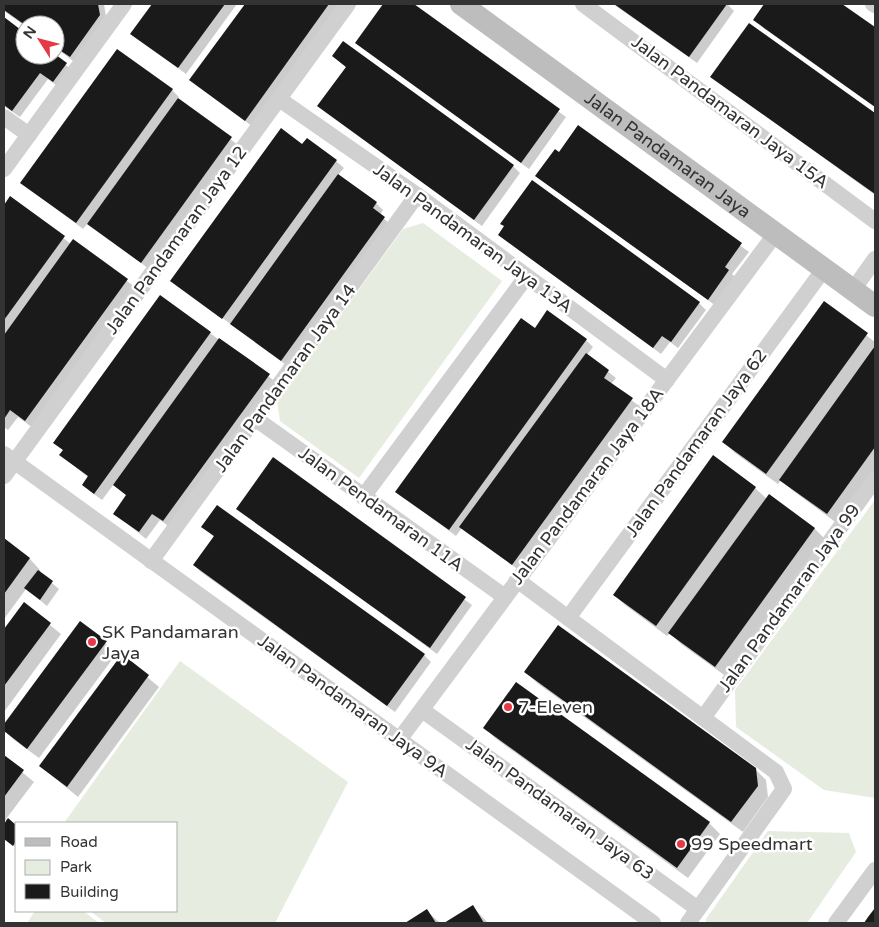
<svg xmlns="http://www.w3.org/2000/svg" width="879" height="927" font-family="'Varela Round',sans-serif">
	<rect width="100%" height="100%" fill="#fff"/>
	<g fill="#e6ecdf">
		<polygon points="423,223 502,281 359,478 280,421 277,402 403,229"/>
		<polygon points="875,500 875,798 824,790 736,727 735,690"/>
		<polygon points="180,661 348,782 275,923 106,923 90,911 176,911 176,823 64,823"/>
		<polygon points="768,831 849,833 856,852 807,923 706,923 706,919"/>
		<polygon points="35,911 83,911 99,923 27,923"/>
	</g>
	<g fill="#0003">
		<polygon points="4,4 104,4 107,23 77,64 55,47 55,25 25,26 4,11"/>
		<polygon points="153,4 237,4 186,74 132,33"/>
		<polygon points="246,4 342,4 253,127 191,80"/>
		<polygon points="385,4 412,4 566,117 529,169 357,43"/>
		<polygon points="613,4 727,4 734,11 697,63"/>
		<polygon points="766,4 840,4 875,29 875,107 762,27 755,20"/>
		<polygon points="4,19 25,34 25,55 54,55 73,71 60,88 48,79 20,117 4,106"/>
		<polygon points="749,25 875,114 875,195 712,77"/>
		<polygon points="333,56 513,166 520,173 482,226 319,106 347,68"/>
		<polygon points="172,90 179,97 177,99 238,145 149,269 88,223 83,229 22,183"/>
		<polygon points="579,127 749,252 732,274 736,278 716,306 537,176 559,154"/>
		<polygon points="303,146 336,161 344,168 338,175 376,203 383,210 380,215 391,225 289,367 172,281"/>
		<polygon points="10,198 71,244 73,241 135,287 33,428 18,417 8,430 4,427 4,207"/>
		<polygon points="499,235 699,303 706,310 678,348 670,342 661,354"/>
		<polygon points="160,296 276,382 171,528 160,520 146,539 114,513 127,496 114,484 102,500 91,492 84,485 89,478 61,455 64,451 55,442"/>
		<polygon points="824,303 875,342 875,473 838,524 792,490 781,480 778,484 735,453 724,442"/>
		<polygon points="535,329 586,340 593,347 587,355 616,378 611,384 639,406 520,571 462,528 456,536 397,492"/>
		<polygon points="273,459 472,605 437,654 237,508"/>
		<polygon points="755,488 767,499 769,496 815,529 826,540 727,677 681,644 670,633 667,636 625,605 614,594"/>
		<polygon points="203,527 424,655 431,662 395,712 201,572 194,565 214,537"/>
		<polygon points="4,540 30,559 40,570 39,572 59,589 47,606 26,589 4,619"/>
		<polygon points="24,604 61,634 4,712 4,631"/>
		<polygon points="80,623 117,653 39,758 13,739 4,730 4,727"/>
		<polygon points="122,656 159,687 78,797 40,766"/>
		<polygon points="526,672 755,769 766,780 768,797 743,832 537,683"/>
		<polygon points="484,727 709,823 720,834 688,878 495,738"/>
		<polygon points="4,757 34,782 6,819 16,826 16,847 4,838 4,826 7,822 4,819"/>
		<polygon points="472,906 488,923 447,923"/>
		<polygon points="427,911 440,923 408,923"/>
	</g>
	<g fill="#1a1a1a">
		<polygon points="4,4 98,4 100,15 70,57 55,47 55,25 25,25 4,10"/>
		<polygon points="152,4 225,4 178,68 130,34"/>
		<polygon points="245,4 329,4 245,121 189,80"/>
		<polygon points="383,4 414,4 560,109 521,163 355,43"/>
		<polygon points="614,4 727,4 689,57"/>
		<polygon points="764,4 842,4 875,27 875,107 753,20"/>
		<polygon points="4,17 25,33 25,55 56,55 67,63 53,82 40,73 12,111 4,105"/>
		<polygon points="749,23 875,113 875,194 710,77"/>
		<polygon points="343,41 514,165 474,220 317,106 346,67 332,56"/>
		<polygon points="117,49 173,89 76,223 20,183"/>
		<polygon points="178,98 232,137 141,263 87,224"/>
		<polygon points="578,125 742,243 725,267 729,270 708,300 535,176 555,149 559,152"/>
		<polygon points="281,128 302,144 307,138 337,160 222,319 170,281"/>
		<polygon points="338,174 377,202 373,208 385,217 281,361 230,324"/>
		<polygon points="532,180 700,302 671,342 662,336 653,348 498,235 504,226 500,224"/>
		<polygon points="10,196 65,236 4,320 4,205"/>
		<polygon points="73,239 128,279 25,421 10,410 4,419 4,335"/>
		<polygon points="160,295 211,332 94,494 82,485 88,476 59,455 63,450 53,443"/>
		<polygon points="824,301 868,333 766,474 722,442"/>
		<polygon points="547,310 587,339 449,530 395,492 521,318 535,328"/>
		<polygon points="219,338 270,374 163,521 152,514 139,532 113,514 126,495 113,485"/>
		<polygon points="875,346 875,447 827,514 779,480"/>
		<polygon points="586,353 609,370 604,378 633,398 512,565 459,527"/>
		<polygon points="713,455 756,487 656,626 613,595"/>
		<polygon points="273,457 466,597 430,648 236,509"/>
		<polygon points="769,494 815,528 715,667 668,633"/>
		<polygon points="217,505 425,654 387,706 193,565 214,536 201,527"/>
		<polygon points="4,538 30,558 4,594"/>
		<polygon points="38,570 53,581 40,600 24,588"/>
		<polygon points="24,602 51,623 4,686 4,629"/>
		<polygon points="80,621 107,641 27,749 4,731 4,724"/>
		<polygon points="558,625 756,768 758,786 731,822 524,672"/>
		<polygon points="122,654 149,675 67,787 39,766"/>
		<polygon points="516,682 710,822 677,868 483,728"/>
		<polygon points="4,755 24,770 4,797"/>
		<polygon points="8,818 16,825 16,841 13,846 4,839 4,824"/>
		<polygon points="473,905 484,923 444,923"/>
		<polygon points="875,908 875,923 864,923 868,917"/>
		<polygon points="427,909 436,923 405,923"/>
	</g>
	<g fill="none" stroke-linecap="round" stroke-linejoin="round">
		<g stroke="#d0d0d0" stroke-width="16">
			<polyline points="583,4 875,221"/>
			<polyline points="873,4 875,5"/>
			<polyline points="279,99 417,195 667,380"/>
			<polyline points="4,117 29,135"/>
			<polyline points="4,169 124,4"/>
			<polyline points="853,290 875,259"/>
			<polyline points="256,419 505,597"/>
			<polyline points="4,454 653,923"/>
			<polyline points="4,476 348,4"/>
			<polyline points="363,497 526,277"/>
			<polyline points="151,561 417,195"/>
			<polyline points="517,580 776,772 784,789 688,923"/>
			<polyline points="568,618 824,269"/>
			<polyline points="422,710 698,909"/>
			<polyline points="703,718 875,479"/>
			<polyline points="399,740 776,233"/>
			<polyline points="836,923 875,870"/>
		</g>
		<path stroke="#bdbdbd" stroke-width="22" id="s1" d="M 461,4 L 875,306"/>
	</g>
	<g fill="#e63946" stroke="#fff" stroke-width="2">
		<circle cx="92" cy="642" r="5"/>
		<circle cx="508" cy="707" r="5"/>
		<circle cx="681" cy="844" r="5"/>
	</g>
	<g text-anchor="middle" dominant-baseline="central" stroke-width="5" stroke-linejoin="round" paint-order="stroke">
		<g font-size="18" fill="#333" stroke="#fff">
			<text transform="translate(730 112) rotate(37)">Jalan Pandamaran Jaya 15A</text>
			<text stroke="none"><textPath href="#s1" startOffset="256">Jalan Pandamaran Jaya</textPath></text>
			<text transform="translate(473 238) rotate(36)">Jalan Pandamaran Jaya 13A</text>
			<text transform="translate(176 240) rotate(-54)">Jalan Pandamaran Jaya 12</text>
			<text transform="translate(285 378) rotate(-54)">Jalan Pandamaran Jaya 14</text>
			<text transform="translate(696 443) rotate(-54)">Jalan Pandamaran Jaya 62</text>
			<text transform="translate(587 486) rotate(-53)">Jalan Pandamaran Jaya 18A</text>
			<text transform="translate(381 509) rotate(36)">Jalan Pendamaran 11A</text>
			<text transform="translate(789 598) rotate(-54)">Jalan Pandamaran Jaya 99</text>
			<text transform="translate(353 706) rotate(36)">Jalan Pandamaran Jaya 9A</text>
			<text transform="translate(560 809) rotate(36)">Jalan Pandamaran Jaya 63</text>
		</g>
		<g font-size="18" fill="#333" stroke="#fff" text-anchor="start">
			<text x="102" y="632">SK Pandamaran<tspan x="102" dy="21">Jaya</tspan></text>
			<text x="518" y="707">7-Eleven</text>
			<text x="691" y="844">99 Speedmart</text>
		</g>
	</g>
	<rect width="879" height="927" fill="none" stroke="#333333" stroke-width="10"/>
	<rect x="15" y="822" width="162" height="90" fill="#ffffff" stroke="#adadad"/>
	<rect x="25" y="838" width="25" height="8" fill="#bdbdbd" stroke="#adadad"/>
	<text x="60" y="847" font-size="15" fill="#333333">Road</text>
	<rect x="25" y="860" width="25" height="15" fill="#e6ecdf" stroke="#adadad"/>
	<text x="60" y="872" font-size="15" fill="#333333">Park</text>
	<rect x="25" y="884" width="25" height="15" fill="#1a1a1a" stroke="#adadad"/>
	<text x="60" y="897" font-size="15" fill="#333333">Building</text>
	<g transform="translate(40 40) rotate(306)"><circle r="24" fill="#ffffff" stroke="#adadad"/>
	<path d="M0-4L9 19L0 12L-9 19Z" fill="#e63946"/>
	<text y="-8" font-size="14" font-weight="bold" text-anchor="middle" fill="#333333">N</text>
	</g>
</svg>
